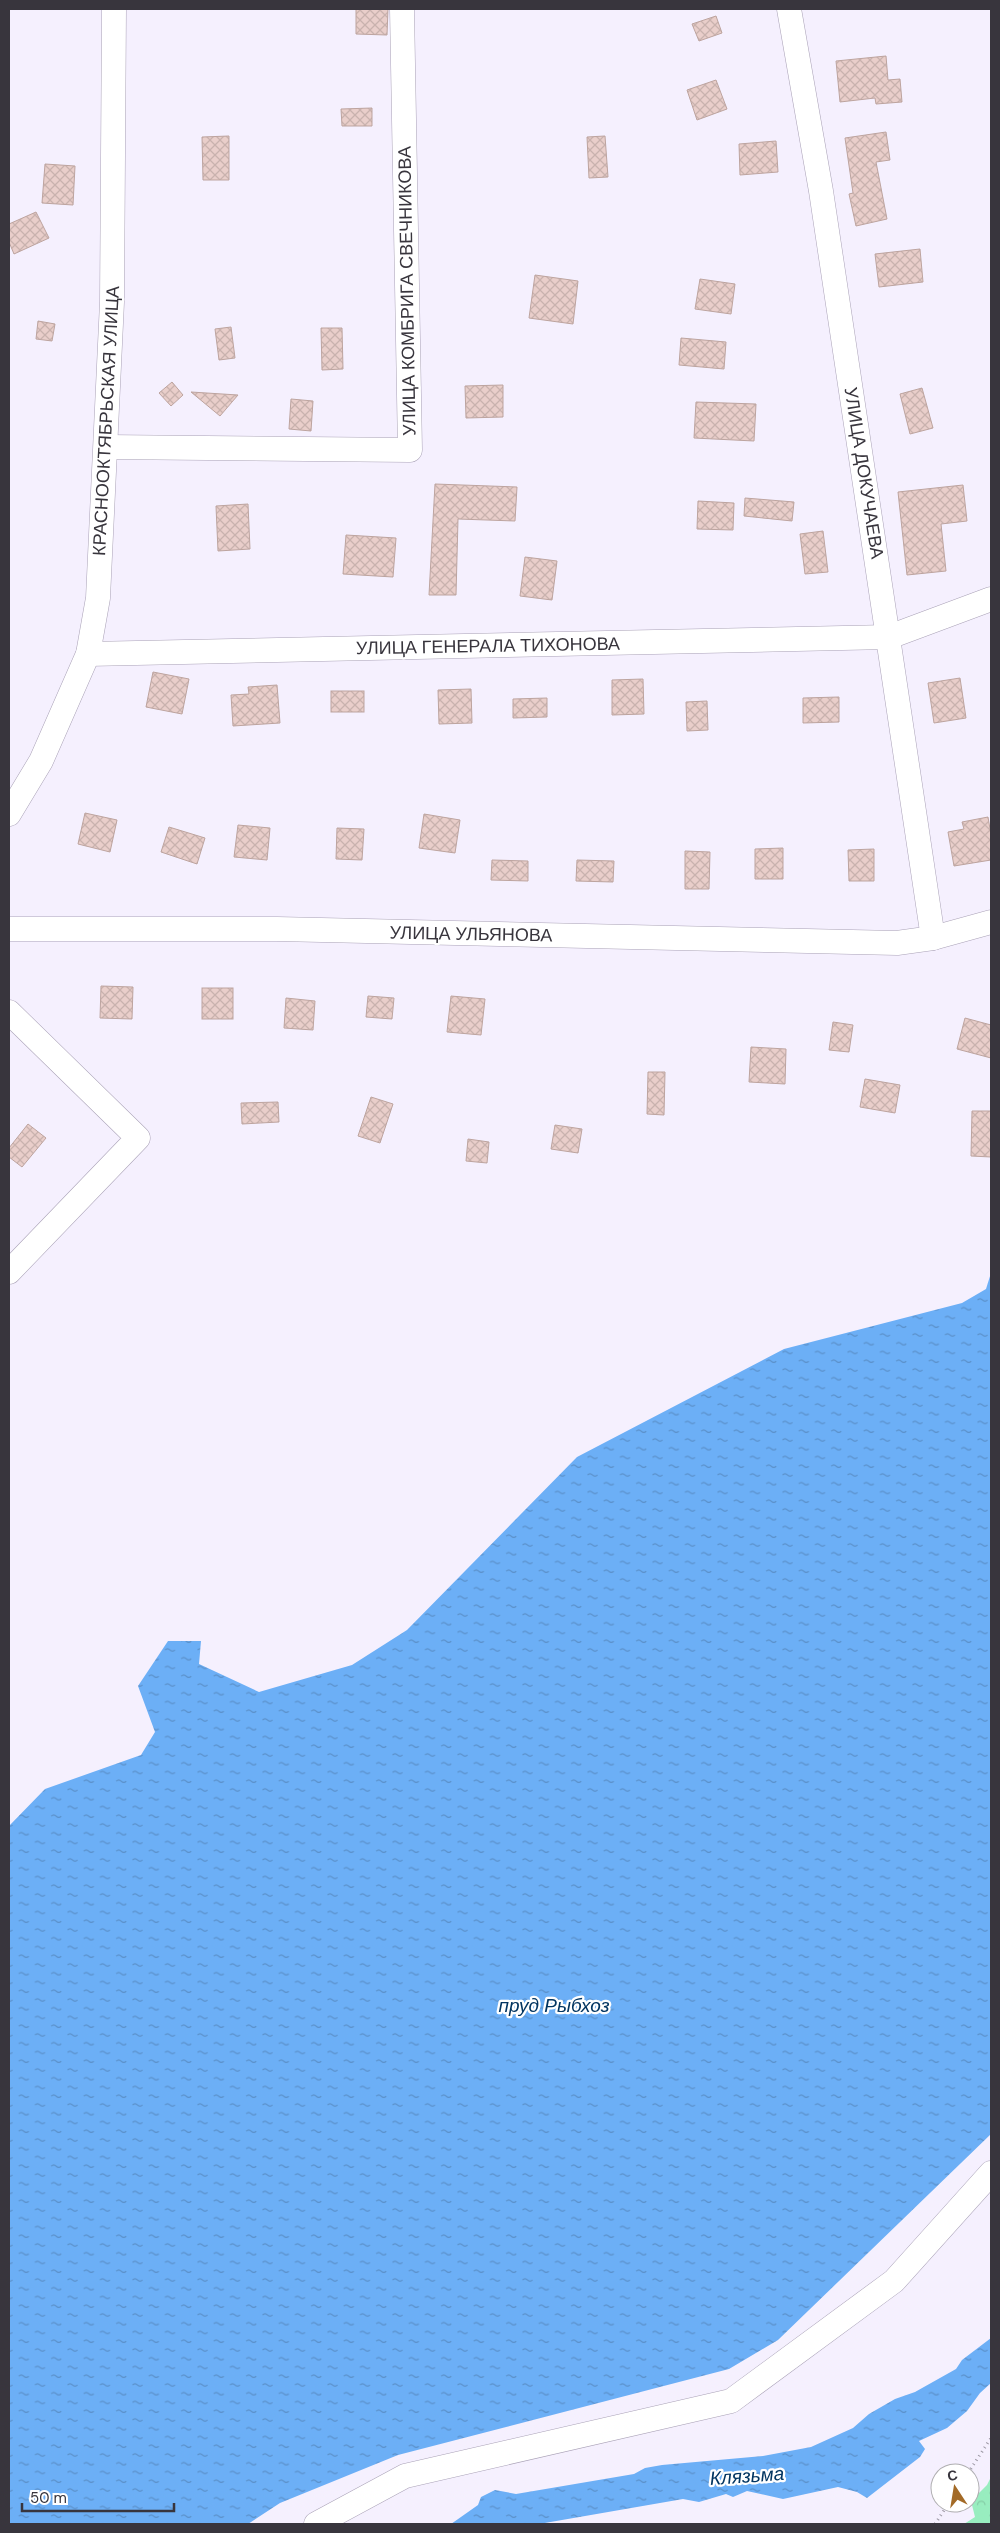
<svg xmlns="http://www.w3.org/2000/svg" width="1000" height="2533" font-family="'DM Sans',sans-serif">
	<defs>
		<pattern id="forest-crowns" width="20" height="18" patternUnits="userSpaceOnUse" patternTransform="scale(1.25)"><rect width="20" height="18" fill="#98edbf"/><path d="M2 6a3 3 0 1 1 6 0M12 15a3 3 0 1 1 6 0" fill="none" stroke="#84cca5"/></pattern>
		<pattern id="water-ripples" width="26" height="14" patternUnits="userSpaceOnUse" patternTransform="scale(1.25)"><rect width="26" height="14" fill="#6caff6"/><path d="M2 4q2-2 4 0t4 0M15 11q2-2 4 0t4 0" fill="none" stroke="#5a8fc8"/></pattern>
		<pattern id="building-cross-hatch" width="8" height="8" patternUnits="userSpaceOnUse" patternTransform="scale(1.25)"><rect width="8" height="8" fill="#e9ceca"/><path d="M0 0l8 8M0 8l8-8" fill="none" stroke="#c9b2ae"/></pattern>
	</defs>
	<rect width="100%" height="100%" fill="#f5f0fe"/>
	<polygon fill="url(#forest-crowns)" points="991,2477 991,2524 964,2524 975,2517 971,2501 987,2485"/>
	<g fill="url(#water-ripples)">
		<polygon points="991,1273 991,2134 778,2340 729,2369 398,2455 280,2503 248,2524 9,2524 9,1826 45,1789 141,1755 155,1732 138,1686 168,1641 201,1641 199,1664 259,1692 352,1665 407,1630 577,1457 784,1349 962,1303 986,1289"/>
		<polygon points="991,2338 991,2383 980,2393 967,2411 947,2428 919,2441 925,2449 920,2457 867,2498 857,2492 838,2487 783,2499 747,2491 733,2497 726,2494 699,2502 683,2499 539,2524 451,2524 478,2505 481,2497 495,2490 516,2494 634,2474 645,2468 662,2465 763,2456 811,2447 853,2428 869,2414 895,2399 915,2392 956,2369 962,2360"/>
	</g>
	<g fill="url(#building-cross-hatch)" stroke="#bda49f">
		<polygon points="356,9 388,9 387,35 356,34"/>
		<polygon points="716,16 722,33 699,41 692,24"/>
		<polygon points="886,56 888,80 900,79 902,102 876,104 875,98 840,102 836,61"/>
		<polygon points="716,80 727,109 697,120 687,90"/>
		<polygon points="372,108 372,126 342,126 341,109"/>
		<polygon points="886,132 890,160 876,162 887,219 856,226 849,194 853,193 845,138"/>
		<polygon points="229,136 229,180 203,180 202,137"/>
		<polygon points="605,136 608,177 589,178 587,137"/>
		<polygon points="776,141 778,172 740,175 739,144"/>
		<polygon points="45,164 75,166 73,205 42,203"/>
		<polygon points="36,212 49,238 14,254 9,242 9,224"/>
		<polygon points="920,249 923,282 879,287 875,254"/>
		<polygon points="535,275 578,281 573,324 529,318"/>
		<polygon points="700,279 735,284 731,314 695,309"/>
		<polygon points="38,321 55,324 52,341 36,339"/>
		<polygon points="231,327 235,358 219,360 215,329"/>
		<polygon points="321,328 342,328 343,369 322,370"/>
		<polygon points="681,338 726,342 724,369 679,365"/>
		<polygon points="172,382 183,395 171,406 159,393"/>
		<polygon points="503,385 503,417 466,418 465,386"/>
		<polygon points="922,388 933,428 910,434 900,394"/>
		<polygon points="191,392 238,395 220,416"/>
		<polygon points="291,399 313,401 311,431 289,429"/>
		<polygon points="696,402 756,404 754,441 694,438"/>
		<polygon points="435,484 517,487 515,521 458,519 456,595 429,595"/>
		<polygon points="963,485 967,521 941,524 946,571 907,575 898,492"/>
		<polygon points="745,498 794,502 792,521 744,516"/>
		<polygon points="698,501 734,503 733,530 697,529"/>
		<polygon points="248,504 250,549 218,551 216,506"/>
		<polygon points="823,531 828,572 805,574 800,534"/>
		<polygon points="346,535 396,538 393,577 343,574"/>
		<polygon points="525,557 557,561 552,600 520,596"/>
		<polygon points="153,672 189,679 182,714 146,707"/>
		<polygon points="960,678 966,718 934,723 928,683"/>
		<polygon points="643,679 644,714 612,715 612,680"/>
		<polygon points="277,685 280,723 233,726 231,695 249,694 248,687"/>
		<polygon points="471,689 472,723 439,724 438,690"/>
		<rect x="331" y="691" width="33" height="21"/>
		<polygon points="839,697 839,722 803,723 803,698"/>
		<polygon points="547,698 547,717 513,718 513,699"/>
		<polygon points="707,701 708,730 687,731 686,702"/>
		<polygon points="85,813 117,820 110,852 78,844"/>
		<polygon points="424,814 460,820 455,853 419,848"/>
		<polygon points="988,817 991,835 991,860 954,866 948,832 964,829 962,822"/>
		<polygon points="238,825 270,828 267,860 234,857"/>
		<polygon points="169,827 205,838 197,864 161,852"/>
		<polygon points="337,828 364,829 362,860 336,859"/>
		<polygon points="783,848 783,879 755,879 755,849"/>
		<polygon points="874,849 874,881 849,881 848,850"/>
		<polygon points="685,851 710,852 709,889 685,889"/>
		<polygon points="492,860 528,861 528,881 491,880"/>
		<polygon points="577,860 614,861 613,882 576,881"/>
		<polygon points="101,986 133,987 132,1019 100,1018"/>
		<rect x="202" y="988" width="31" height="31"/>
		<polygon points="368,996 394,998 392,1019 366,1017"/>
		<polygon points="451,996 485,999 481,1035 447,1032"/>
		<polygon points="286,998 315,1001 313,1030 284,1028"/>
		<polygon points="965,1018 991,1025 991,1058 957,1049"/>
		<polygon points="833,1022 853,1025 849,1052 829,1050"/>
		<polygon points="751,1047 786,1049 785,1084 749,1082"/>
		<polygon points="648,1072 665,1072 664,1115 647,1114"/>
		<polygon points="865,1079 900,1085 895,1113 860,1107"/>
		<polygon points="371,1097 393,1104 380,1143 358,1136"/>
		<polygon points="278,1102 279,1122 242,1124 241,1103"/>
		<polygon points="972,1111 991,1111 991,1157 971,1156"/>
		<polygon points="28,1124 46,1138 22,1167 9,1157 9,1148"/>
		<polygon points="555,1125 582,1129 578,1153 551,1149"/>
		<polygon points="468,1139 489,1142 487,1163 466,1161"/>
	</g>
	<g fill="none" stroke-linecap="round" stroke-linejoin="round">
		<defs>
			<g id="minor">
				<polyline points="789,9 821,191 933,938"/>
				<polyline points="106,447 410,450 402,9"/>
				<polyline points="88,654 889,637 991,599"/>
				<polyline points="9,814 41,761 88,654 98,598 112,302 114,9"/>
				<polyline points="9,929 277,929 897,943 933,938 991,922"/>
				<polyline points="9,1012 138,1138 9,1272"/>
				<polyline points="316,2524 405,2476 731,2401 894,2281 991,2173"/>
			</g>
		</defs>
		<use href="#minor" stroke="#aaa2b7" stroke-width="25"/>
		<g stroke="#9b97a2" stroke-width="3" stroke-dasharray="1 4" stroke-linecap="butt">
			<polyline points="968,2473 991,2438"/>
			<polyline points="935,2524 949,2503"/>
		</g>
		<use href="#minor" stroke="#fff" stroke-width="24"/>
	</g>
	<g text-anchor="middle" dominant-baseline="central" stroke-width="4.5" stroke-linejoin="round" paint-order="stroke">
		<g font-size="18" fill="#38353d" stroke="#fff">
			<text transform="translate(407 291) rotate(-91)">УЛИЦА КОМБРИГА СВЕЧНИКОВА</text>
			<text transform="translate(106 421) rotate(-87)">КРАСНООКТЯБРЬСКАЯ УЛИЦА</text>
			<text transform="translate(864 473) rotate(81)">УЛИЦА ДОКУЧАЕВА</text>
			<text transform="translate(488 646) rotate(-1)">УЛИЦА ГЕНЕРАЛА ТИХОНОВА</text>
			<text transform="translate(471 934) rotate(1)">УЛИЦА УЛЬЯНОВА</text>
		</g>
		<g font-size="19" font-style="italic" fill="#023561" stroke="#fff">
			<text x="554" y="2005">пруд Рыбхоз</text>
			<text transform="translate(747 2476) rotate(-4)">Клязьма</text>
		</g>
	</g>
	<rect width="1000" height="2533" fill="none" stroke="#38353d" stroke-width="20"/>
	<g transform="translate(955 2488) rotate(348)"><circle r="24" fill="#ffffff" stroke="#afaeb1"/>
	<path d="M0-4L9 19L0 12L-9 19Z" fill="#a36a27"/>
	<text y="-8" font-size="14" font-weight="bold" text-anchor="middle" fill="#38353d">С</text>
	</g>
	<path d="M22 2503v8h152v-8" fill="none" stroke="#38353d" stroke-width="2.5"/>
	<text x="30" y="2503" font-size="15" fill="#38353d" stroke="#ffffff" stroke-width="4" paint-order="stroke">50 m</text>
</svg>
